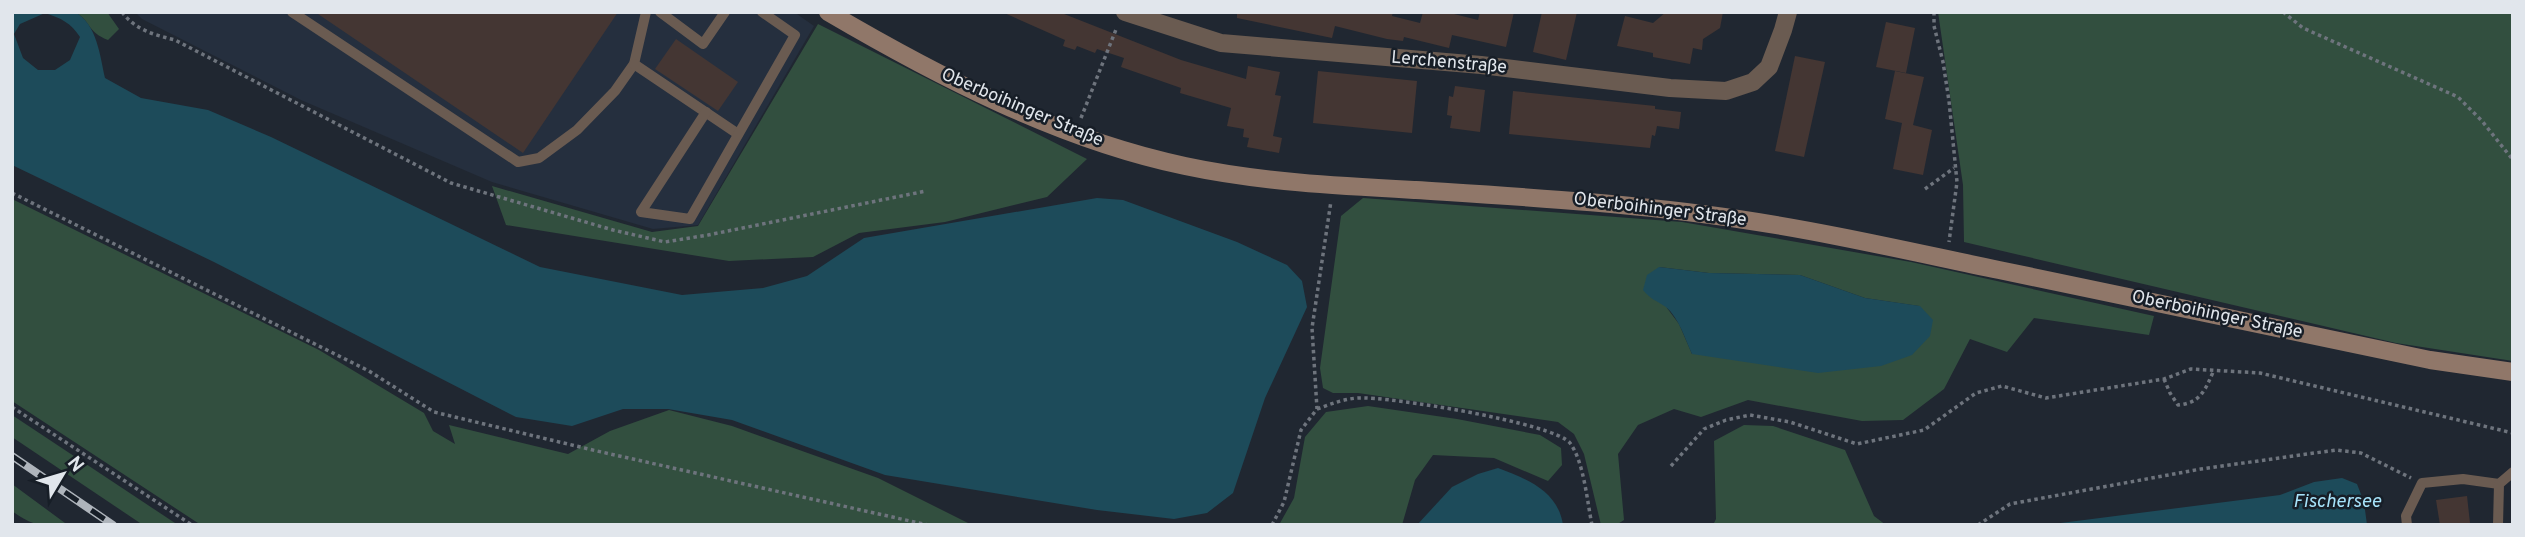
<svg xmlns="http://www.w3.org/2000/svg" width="2525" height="537" font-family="Overpass,sans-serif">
	<rect width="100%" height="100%" fill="#202731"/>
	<polygon fill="#252f3e" points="135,12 794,12 814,26 698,225 653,229 492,182 301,100 142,19"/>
	<g fill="#324f3f" fill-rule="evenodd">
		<path d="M 75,12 L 107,12 L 119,29 L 108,40 C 87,32 91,21 75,12 Z"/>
		<polygon points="1938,12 2513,12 2513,361 2396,343 1964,242 1963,185"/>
		<polygon points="818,24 1087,159 1047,197 945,222 859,233 813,257 729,261 506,225 492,186 652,232 698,226"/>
		<path d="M 1363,198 L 1682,222 L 1911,262 L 2154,316 L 2149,335 L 2034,318 L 2007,352 L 1970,339 L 1944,389 L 1903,420 L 1862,421 L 1748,400 L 1701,417 L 1674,409 L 1638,425 L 1618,454 L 1624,520 L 1616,525 L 1601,525 L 1584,454 L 1574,434 L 1558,422 L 1358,393 L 1333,393 L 1323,388 L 1320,368 L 1341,216 ZM 1659,267 L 1709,273 L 1800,275 L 1865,298 L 1919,306 L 1692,354 L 1679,324 L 1667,308 Z"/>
		<polygon points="12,199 319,350 424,413 433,431 455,444 449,425 568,454 610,431 669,410 732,426 878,478 972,525 201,525 12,401"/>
		<polygon points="1368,406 1457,419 1540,435 1561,448 1562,465 1548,481 1494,458 1433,455 1415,480 1402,525 1279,525 1294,498 1305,437 1326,412"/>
		<polygon points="12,415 178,525 143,525 12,437"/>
		<polygon points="1744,425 1773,426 1845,450 1874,516 1886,525 1713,525 1716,519 1714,441"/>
		<path d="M 12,484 L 65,523 L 68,525 C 40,525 36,528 12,511 Z"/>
	</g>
	<g fill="#1d4b5a" fill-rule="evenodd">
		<path d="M 12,12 L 75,12 C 97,24 100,56 105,78 L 141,98 L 208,110 L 271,137 L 540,267 L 682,295 L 763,288 L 807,276 L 864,238 L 1097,198 L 1123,200 L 1237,242 L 1287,265 L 1302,281 L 1307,307 L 1265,398 L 1233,493 L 1207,513 L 1174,519 L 1097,510 L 885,475 L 732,420 L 668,409 L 623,409 L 572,426 L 516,417 L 214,262 L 12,165 ZM 45,13 C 61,18 71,23 80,37 L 70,60 L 55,70 L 38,70 L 23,58 L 14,34 L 20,24 Z"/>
		<path d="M 1659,267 L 1709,273 L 1800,275 L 1865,298 L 1920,306 L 1933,320 L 1930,336 L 1912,355 L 1881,366 L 1818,373 L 1692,354 C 1685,339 1679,318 1666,307 C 1657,301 1650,299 1643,290 L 1647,275 Z"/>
		<path d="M 1498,468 C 1527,479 1558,491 1563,525 L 1417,525 L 1452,487 L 1478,474 Z"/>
		<polygon points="2342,478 2357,484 2364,502 2367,525 2045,525 2280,495 2314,482"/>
	</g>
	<g fill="#443633">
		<polygon points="315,12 618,12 523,153"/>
		<polygon points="1002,12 1059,12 1181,60 1246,79 1248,66 1280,72 1275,95 1281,96 1273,136 1282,138 1279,153 1247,147 1249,138 1243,137 1244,129 1227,126 1231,108 1180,93 1181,88 1121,67 1124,58 1097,49 1095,53 1077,46 1075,50 1063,46 1065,40"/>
		<polygon points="1237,12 1393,12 1392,16 1420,23 1423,12 1446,12 1478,20 1480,12 1514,12 1506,47 1452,35 1449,48 1404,37 1403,41 1387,39 1335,26 1332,38 1237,18"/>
		<polygon points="1542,12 1577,12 1566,60 1533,52"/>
		<polygon points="1666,12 1723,12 1720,28 1703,39 1702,50 1693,48 1690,64 1653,57 1653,53 1617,46 1625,16 1653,23"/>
		<polygon points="1886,22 1915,28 1906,73 1876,67"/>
		<polygon points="676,39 738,82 718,111 655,69"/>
		<polygon points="1795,56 1825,62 1804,157 1775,151"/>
		<polygon points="1318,71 1417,81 1412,133 1313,123"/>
		<polygon points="1895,71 1924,77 1913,125 1932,130 1923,175 1893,169 1902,123 1885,119"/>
		<polygon points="1455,86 1485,90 1480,132 1450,128 1452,116 1447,115 1449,96 1453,97"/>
		<polygon points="1513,91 1655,106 1655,109 1681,112 1679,129 1657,126 1655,136 1652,135 1650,148 1509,134"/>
		<polygon points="2467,496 2470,523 2440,525 2436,500"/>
	</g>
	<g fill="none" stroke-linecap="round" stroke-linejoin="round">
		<g stroke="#6e747d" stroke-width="3.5" stroke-dasharray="3.5 3.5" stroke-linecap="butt">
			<path d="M 122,12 C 135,30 155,35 175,40 L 451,183 L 613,230 L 665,242 L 708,235 L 926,191"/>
			<polyline points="1934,12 1934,26 1943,62 1949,101 1957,182 1949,242"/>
			<polyline points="2283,12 2303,28 2458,97 2482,121 2513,160"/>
			<polyline points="1081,118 1117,27"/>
			<polyline points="1925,189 1954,168"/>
			<polyline points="12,193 369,371 434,412 597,451 928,525"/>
			<path d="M 2164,379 L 2170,393 L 2178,405 C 2201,403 2205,390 2214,370"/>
			<polyline points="12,407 192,525"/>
			<path d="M 1317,409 C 1331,404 1343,399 1358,398 C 1388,396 1554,423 1570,443 C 1584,462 1587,501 1592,525"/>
			<polyline points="1671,466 1704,429 1726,420 1750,415 1790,422 1857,444 1924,430 1976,393 2002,386 2046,398 2164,379 2191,369 2260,373 2513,433"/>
			<polyline points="1272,525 1284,502 1301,430 1317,409 1312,328 1331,201"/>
			<polyline points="1978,525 2010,504 2201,469 2336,450 2361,453 2411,478"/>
		</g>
		<g stroke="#6a5b51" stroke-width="10">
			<polyline points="292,12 518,162 539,158 577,130 615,91 634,64 646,12"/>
			<polyline points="660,12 703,44 725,12"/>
			<polyline points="634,64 738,134"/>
			<polyline points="706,112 641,212 690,219 795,35 762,12"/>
			<polyline points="2407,525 2406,516 2422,483 2463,479 2499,484"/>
			<polyline points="2498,525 2499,484 2513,472"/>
		</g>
		<polyline stroke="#6a5b51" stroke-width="18" points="1125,12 1221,43 1481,65 1670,88 1726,91 1753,82 1769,67 1783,30 1788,12"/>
		<path stroke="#907769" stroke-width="18" d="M 828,12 C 937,76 1060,140 1185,166 C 1260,182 1339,186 1416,190 C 1524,197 1631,203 1738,219 C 1826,232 1912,252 1999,270 C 2143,300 2286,330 2430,360 L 2513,372"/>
		<defs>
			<polyline id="rail" points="12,456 113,525"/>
		</defs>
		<use href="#rail" stroke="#aeb4bb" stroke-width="8"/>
		<use href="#rail" stroke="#171e27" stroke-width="5" stroke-dasharray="16" stroke-linecap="butt"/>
	</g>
	<g text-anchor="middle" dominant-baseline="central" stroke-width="5" stroke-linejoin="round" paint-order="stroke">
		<g font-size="18" fill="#e1e6ec" stroke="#171e27">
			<text transform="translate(1449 63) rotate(5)">Lerchenstraße</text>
			<text transform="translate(1022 108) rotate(23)">Oberboihinger Straße</text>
			<text transform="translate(1660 210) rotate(7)">Oberboihinger Straße</text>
			<text transform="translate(2217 315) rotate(12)">Oberboihinger Straße</text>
		</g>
		<g font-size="19" font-style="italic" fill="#a7e3fa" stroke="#171e27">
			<text x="2337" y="502">Fischersee</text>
		</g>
	</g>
	<rect width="2525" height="537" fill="none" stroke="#e1e6ec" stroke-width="28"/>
	<g transform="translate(63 474) rotate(52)" stroke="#171e27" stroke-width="5" paint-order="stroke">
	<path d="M0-5L12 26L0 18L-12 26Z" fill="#e1e6ec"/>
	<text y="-10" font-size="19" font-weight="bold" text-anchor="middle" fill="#e1e6ec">N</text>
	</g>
</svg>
